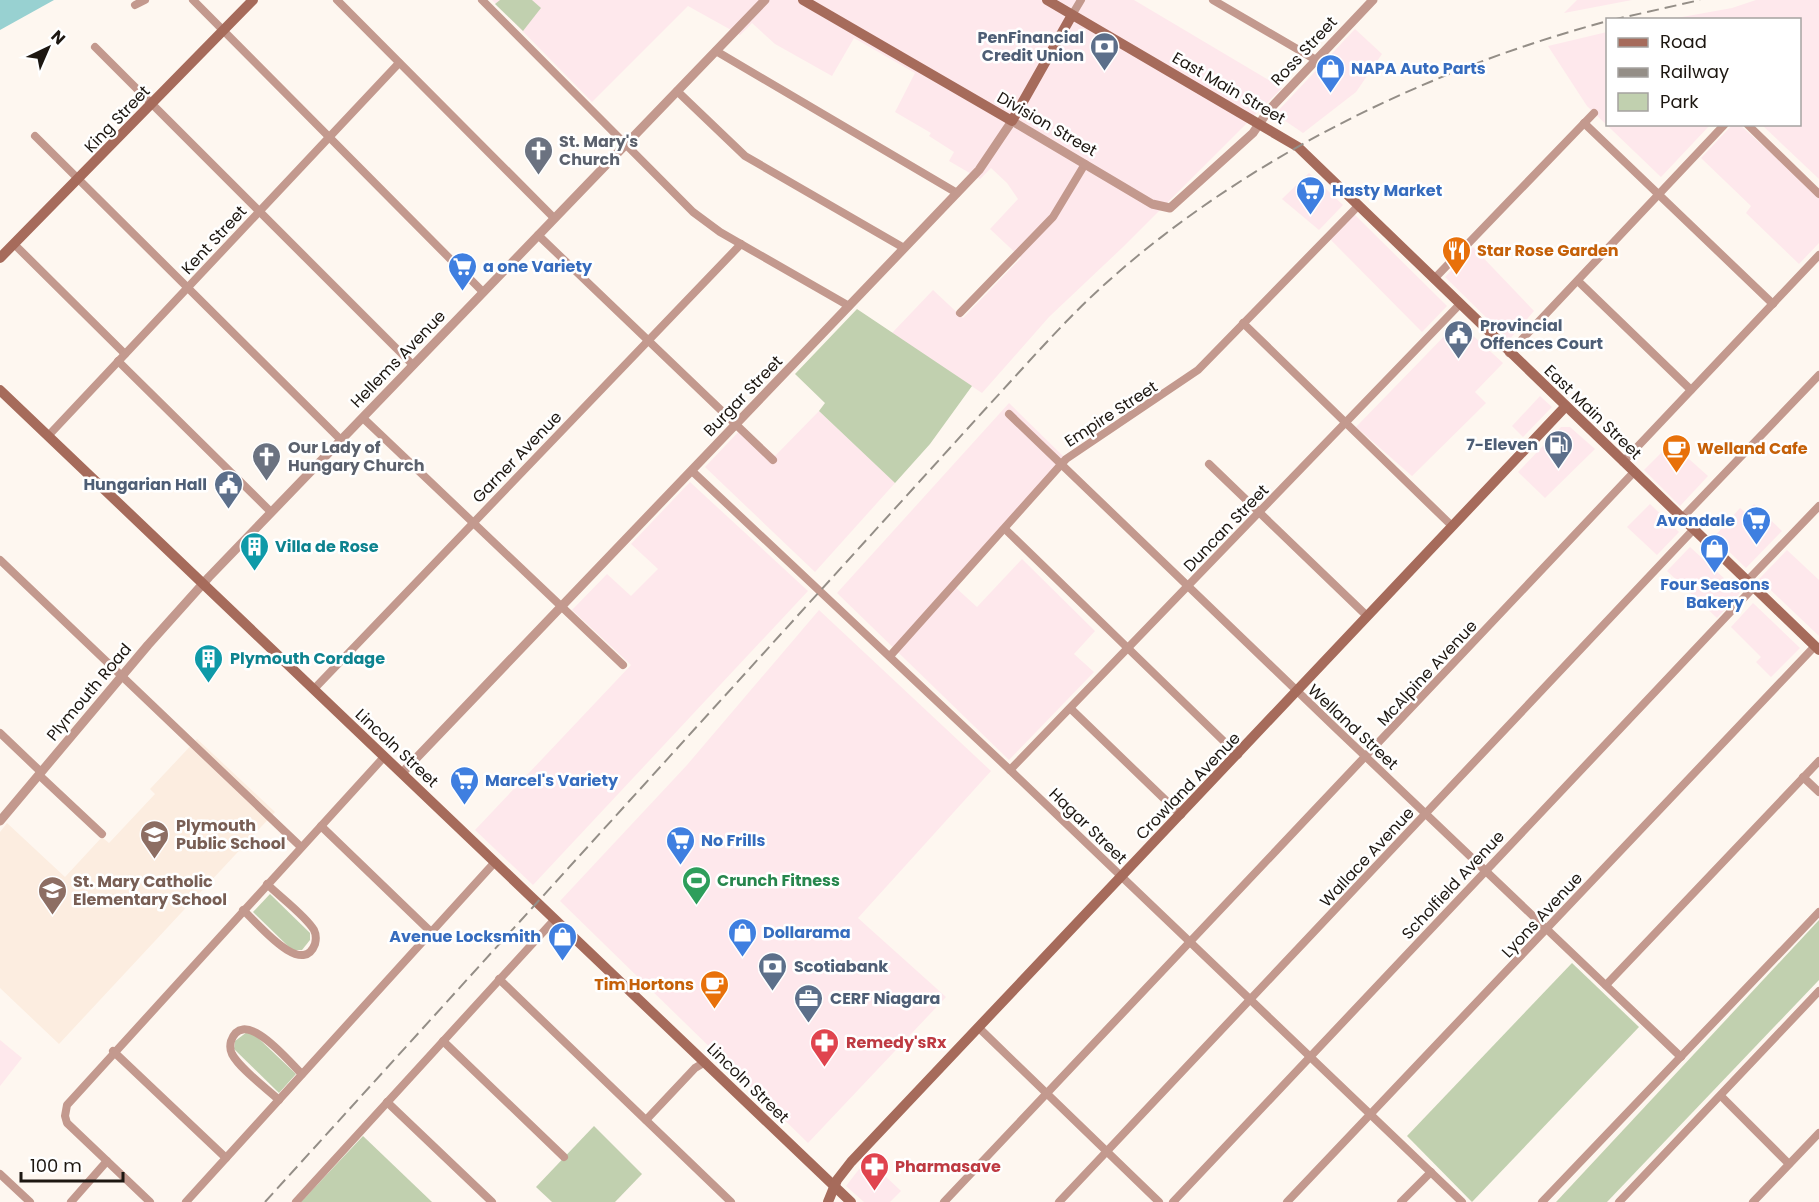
<svg xmlns="http://www.w3.org/2000/svg" width="1819" height="1202" font-family="Poppins,sans-serif">
	<rect width="100%" height="100%" fill="#fef7f0"/>
	<g fill="#fee8ec">
		<polygon points="492,0 1134,0 1282,88 1123,247 1049,317 982,393 892,333 933,290 963,318 1021,258 990,229 1018,199 1007,183 991,168 980,179 949,161 954,152 929,136 931,133 895,112 915,73 854,38 832,76 775,44 752,23 740,35 688,6 592,102"/>
		<polygon points="1577,0 1632,0 1564,13"/>
		<polygon points="1756,0 1819,0 1819,179 1762,125 1800,124 1800,20 1671,19 1732,8"/>
		<polygon points="1355,29 1382,54 1356,92 1303,133 1275,114"/>
		<polygon points="1607,32 1608,124 1710,125 1661,177 1587,106 1548,46"/>
		<polygon points="1732,125 1740,125 1819,196 1819,243 1799,264 1746,213 1751,206 1701,158"/>
		<polygon points="1309,173 1343,205 1319,230 1282,199"/>
		<polygon points="1354,214 1447,306 1422,332 1329,238"/>
		<polygon points="1473,247 1534,311 1509,340 1445,277"/>
		<polygon points="1458,322 1503,363 1475,392 1486,403 1412,476 1356,427"/>
		<polygon points="1540,396 1552,407 1523,437 1512,426"/>
		<polygon points="1009,403 1066,459 954,586 977,607 1022,559 1095,631 1074,654 1094,672 1009,760 837,593"/>
		<polygon points="819,411 895,483 815,572 705,467 743,427 775,456"/>
		<polygon points="1561,427 1570,427 1595,449 1545,498 1518,472"/>
		<polygon points="1671,443 1708,476 1680,506 1644,470"/>
		<polygon points="690,482 808,591 533,885 475,830 631,665 572,610 607,574 631,596 658,569 631,544"/>
		<polygon points="1650,504 1679,532 1657,555 1627,527"/>
		<polygon points="1754,504 1782,531 1746,568 1714,537 1740,508 1746,513"/>
		<polygon points="1690,547 1740,593 1717,618 1667,571"/>
		<polygon points="1787,550 1819,580 1819,636 1759,579"/>
		<polygon points="1753,603 1800,648 1771,677 1756,662 1761,657 1731,627"/>
		<polygon points="819,610 991,771 858,918 946,997 808,1143 560,901 687,765"/>
		<polygon points="0,1040 22,1058 0,1086"/>
		<polygon points="867,1159 901,1191 890,1202 864,1202 846,1186"/>
	</g>
	<polygon fill="#fcede0" points="197,739 275,812 59,1044 0,988 0,832 7,823 65,877 102,837 109,843 155,794 150,789"/>
	<g fill="#c1d0af">
		<polygon points="500,0 532,0 541,8 523,31 495,4"/>
		<polygon points="857,309 972,386 930,444 895,483 819,411 825,403 795,374"/>
		<polygon points="270,894 310,933 310,940 302,950 292,950 253,912"/>
		<polygon points="1819,920 1819,980 1607,1202 1556,1202"/>
		<polygon points="1572,963 1639,1027 1472,1202 1407,1136"/>
		<polygon points="247,1032 255,1035 296,1074 279,1093 234,1049 235,1041"/>
		<polygon points="594,1126 642,1174 615,1202 552,1202 536,1187"/>
		<polygon points="363,1136 432,1202 301,1202"/>
	</g>
	<polygon fill="#98d1d1" points="0,0 54,0 0,30"/>
	<g fill="none" stroke-linecap="round" stroke-linejoin="round">
		<g stroke="#c3998e" stroke-width="8">
			<polyline points="193,0 483,292"/>
			<polyline points="337,0 554,218"/>
			<polyline points="482,0 693,212 720,232 849,306"/>
			<polyline points="1213,0 1316,60"/>
			<polyline points="135,5 145,0"/>
			<polyline points="1072,15 1081,0"/>
			<polyline points="95,47 413,365"/>
			<polyline points="716,51 957,193"/>
			<polyline points="677,91 745,156 904,248"/>
			<polyline points="1584,123 1773,304"/>
			<polyline points="1747,124 1819,194"/>
			<polyline points="35,136 341,440"/>
			<polyline points="538,235 773,460"/>
			<polyline points="14,244 125,354"/>
			<polyline points="1434,279 1594,113"/>
			<polyline points="1578,281 1691,390"/>
			<polyline points="960,313 1053,217 1085,164"/>
			<polyline points="1243,323 1452,526"/>
			<polyline points="1509,353 1725,124"/>
			<polyline points="118,361 271,512"/>
			<path d="M 1009,414 C 1232,630 1456,843 1681,1057"/>
			<polyline points="363,418 623,665"/>
			<polyline points="48,436 399,63"/>
			<polyline points="1623,462 1819,255"/>
			<polyline points="1209,464 1367,616"/>
			<polyline points="692,471 1010,770 1462,1202"/>
			<polyline points="1682,518 1819,375"/>
			<polyline points="1005,529 1238,755"/>
			<polyline points="0,560 301,847"/>
			<polyline points="1747,581 1819,506"/>
			<polyline points="890,656 1066,459 1198,370 1359,205"/>
			<polyline points="314,689 741,244"/>
			<polyline points="1071,709 1181,815"/>
			<polyline points="0,733 41,772"/>
			<polyline points="1010,770 1460,304"/>
			<polyline points="39,775 102,834"/>
			<polyline points="1803,777 1819,792"/>
			<polyline points="321,826 431,932"/>
			<path d="M 243,910 C 256,921 302,979 315,944 C 316,940 316,934 314,930 C 306,916 279,896 267,884"/>
			<polyline points="499,979 731,1202"/>
			<polyline points="1606,985 1819,761"/>
			<polyline points="979,1028 1159,1202"/>
			<polyline points="443,1041 564,1157"/>
			<polyline points="113,1051 226,1158"/>
			<polyline points="1722,1097 1789,1164"/>
			<path d="M 279,1100 C 266,1088 240,1069 232,1054 C 230,1050 230,1045 231,1041 C 244,1005 290,1063 302,1074"/>
			<polyline points="387,1102 492,1202"/>
			<polyline points="646,1120 695,1068 705,1062"/>
			<polyline points="0,1174 30,1202"/>
			<polyline points="71,1202 107,1161"/>
			<polyline points="150,1202 67,1123 65,1116 67,1105 384,757"/>
			<polyline points="186,1202 495,862"/>
			<polyline points="296,1202 555,919"/>
			<polyline points="944,1202 1634,472"/>
			<polyline points="1059,1202 1694,529"/>
			<polyline points="1173,1202 1754,587"/>
			<polyline points="1287,1202 1815,646"/>
			<polyline points="1401,1202 1431,1172"/>
			<polyline points="1542,1202 1819,912"/>
			<polyline points="1619,1202 1819,991"/>
			<polyline points="1753,1202 1819,1133"/>
		</g>
		<g stroke="#c3998e" stroke-width="9">
			<polyline points="402,773 979,170 1012,121 1152,204 1170,208 1253,133 1268,111 1373,0"/>
			<polyline points="0,821 148,645 209,577 765,0"/>
		</g>
		<g stroke="#a66b5b" stroke-width="10">
			<polyline points="803,0 1012,121 1072,15"/>
			<polyline points="1047,0 1298,147 1819,650"/>
			<polyline points="0,258 253,0"/>
			<polyline points="0,390 851,1202"/>
			<polyline points="828,1202 837,1180 851,1162 1565,407"/>
		</g>
		<g stroke="#948e87" stroke-width="2" stroke-dasharray="12 6" stroke-linecap="butt">
			<polyline points="1612,20 1700,0"/>
			<path d="M 265,1202 L 989,405 C 1027,364 1064,321 1105,284 C 1245,158 1428,69 1608,21"/>
		</g>
	</g>
	<defs>
		<symbol id="bank-pin" viewBox="-11 -11 22 30"><path d="M0 17L-7.5 6A9.5 9.5 0 1 1 7.5 6Z" fill="#5c6f8a" stroke="#fff"/><path d="M-6-4H6V4H-6ZM0-2.3a2.3 2.3 0 1 0 0 4.6a2.3 2.3 0 1 0 0-4.6Z" fill="#fff"/></symbol>
		<symbol id="shop-pin" viewBox="-11 -11 22 30"><path d="M0 17L-7.5 6A9.5 9.5 0 1 1 7.5 6Z" fill="#3f7fe0" stroke="#fff"/><path d="M-5-2.5h2.3a2.7 3.5 0 0 1 5.4 0H5L5.5 6h-11ZM-1.5-2.5h3a1.5 2.3 0 0 0-3 0Z" fill="#fff"/></symbol>
		<symbol id="church-pin" viewBox="-11 -11 22 30"><path d="M0 17L-7.5 6A9.5 9.5 0 1 1 7.5 6Z" fill="#6b7280" stroke="#fff"/><path d="M-1.2-6h2.4v3.5h3.3v2.4h-3.3V6h-2.4V-.1h-3.3v-2.4h3.3Z" fill="#fff"/></symbol>
		<symbol id="supermarket-pin" viewBox="-11 -11 22 30"><path d="M0 17L-7.5 6A9.5 9.5 0 1 1 7.5 6Z" fill="#3f7fe0" stroke="#fff"/><path d="M-6-5.5h2.5l.6 2H6L4.5 2H-2.5L-4.4-4H-6ZM-1.5 3.2a1.3 1.3 0 1 0 .1 0ZM3 3.2a1.3 1.3 0 1 0 .1 0Z" fill="#fff"/></symbol>
		<symbol id="restaurant-pin" viewBox="-11 -11 22 30"><path d="M0 17L-7.5 6A9.5 9.5 0 1 1 7.5 6Z" fill="#e8710a" stroke="#fff"/><path d="M-5-6h1v4h1v-4h1v4h1v-4h1v5L-1.5 .5V6h-2V.5L-5-1ZM5-6V6H3V1.5H1.5Q1.5-4 5-6Z" fill="#fff"/></symbol>
		<symbol id="civic-pin" viewBox="-11 -11 22 30"><path d="M0 17L-7.5 6A9.5 9.5 0 1 1 7.5 6Z" fill="#5c6f8a" stroke="#fff"/><path d="M-.6-6.5H3V-4.5H.6V-3L4-1V1h2V6H-6V1h2V-1L-.6-3ZM-1.2 2.5V6h2.4V2.5Z" fill="#fff"/></symbol>
		<symbol id="fuel-pin" viewBox="-11 -11 22 30"><path d="M0 17L-7.5 6A9.5 9.5 0 1 1 7.5 6Z" fill="#5c6f8a" stroke="#fff"/><path d="M-5.5-6h7V0h2V4h1.3V-2.5L3-4.5l.8-.8L6-3V5H2.5V1h-1V6h-7ZM-4.2-4.7v3.2H.2V-4.7Z" fill="#fff"/></symbol>
		<symbol id="cafe-pin" viewBox="-11 -11 22 30"><path d="M0 17L-7.5 6A9.5 9.5 0 1 1 7.5 6Z" fill="#e8710a" stroke="#fff"/><path d="M-5.5-4.5H6V0H3Q3 3.5 0 3.5H-2.5Q-5.5 3.5-5.5 0ZM3-3.2v2h1.7v-2ZM-6 4.5H4V6H-6Z" fill="#fff"/></symbol>
		<symbol id="building-pin" viewBox="-11 -11 22 30"><path d="M0 17L-7.5 6A9.5 9.5 0 1 1 7.5 6Z" fill="#0f9aa8" stroke="#fff"/><path d="M-4-6H4V6H1V3H-1V6H-4ZM-2.5-4.3h1.7v1.8h-1.7ZM.8-4.3h1.7v1.8H.8ZM-2.5-1h1.7V.8h-1.7ZM.8-1h1.7V.8H.8Z" fill="#fff"/></symbol>
		<symbol id="school-pin" viewBox="-11 -11 22 30"><path d="M0 17L-7.5 6A9.5 9.5 0 1 1 7.5 6Z" fill="#8d6e63" stroke="#fff"/><path d="M0-5L7-2L0 1L-7-2ZM-4 1L0 2.5L4 1V4Q0 6-4 4Z" fill="#fff"/></symbol>
		<symbol id="stadium-pin" viewBox="-11 -11 22 30"><path d="M0 17L-7.5 6A9.5 9.5 0 1 1 7.5 6Z" fill="#2e9e5b" stroke="#fff"/><path d="M0-5a6.5 5 0 1 0 0 10a6.5 5 0 1 0 0-10ZM-3.5-1.8h7v3.6h-7Z" fill="#fff"/></symbol>
		<symbol id="office-pin" viewBox="-11 -11 22 30"><path d="M0 17L-7.5 6A9.5 9.5 0 1 1 7.5 6Z" fill="#5c6f8a" stroke="#fff"/><path d="M-6-3h4V-5.5h4V-3h4V5H-6ZM-1-4.5V-3h2v-1.5ZM-6 0V1H6V0Z" fill="#fff"/></symbol>
		<symbol id="pharmacy-pin" viewBox="-11 -11 22 30"><path d="M0 17L-7.5 6A9.5 9.5 0 1 1 7.5 6Z" fill="#e0444e" stroke="#fff"/><path d="M-2-6h4v4h4v4h-4v4h-4v-4h-4v-4h4Z" fill="#fff"/></symbol>
	</defs>
	<g fill-rule="evenodd">
		<use href="#bank-pin" x="1088" y="30" width="33" height="45"/>
		<use href="#shop-pin" x="1314" y="52" width="33" height="45"/>
		<use href="#church-pin" x="522" y="134" width="33" height="45"/>
		<use href="#supermarket-pin" x="1294" y="174" width="33" height="45"/>
		<use href="#restaurant-pin" x="1440" y="234" width="33" height="45"/>
		<use href="#supermarket-pin" x="446" y="250" width="33" height="45"/>
		<use href="#civic-pin" x="1442" y="318" width="33" height="45"/>
		<use href="#fuel-pin" x="1542" y="428" width="33" height="45"/>
		<use href="#cafe-pin" x="1660" y="432" width="33" height="45"/>
		<use href="#church-pin" x="250" y="440" width="33" height="45"/>
		<use href="#civic-pin" x="212" y="468" width="33" height="45"/>
		<use href="#supermarket-pin" x="1740" y="504" width="33" height="45"/>
		<use href="#building-pin" x="238" y="530" width="33" height="45"/>
		<use href="#shop-pin" x="1698" y="532" width="33" height="45"/>
		<use href="#building-pin" x="192" y="642" width="33" height="45"/>
		<use href="#supermarket-pin" x="448" y="764" width="33" height="45"/>
		<use href="#school-pin" x="138" y="818" width="33" height="45"/>
		<use href="#supermarket-pin" x="664" y="824" width="33" height="45"/>
		<use href="#stadium-pin" x="680" y="864" width="33" height="45"/>
		<use href="#school-pin" x="36" y="874" width="33" height="45"/>
		<use href="#shop-pin" x="726" y="916" width="33" height="45"/>
		<use href="#shop-pin" x="546" y="920" width="33" height="45"/>
		<use href="#bank-pin" x="756" y="950" width="33" height="45"/>
		<use href="#cafe-pin" x="698" y="968" width="33" height="45"/>
		<use href="#office-pin" x="792" y="982" width="33" height="45"/>
		<use href="#pharmacy-pin" x="808" y="1026" width="33" height="45"/>
		<use href="#pharmacy-pin" x="858" y="1150" width="33" height="45"/>
	</g>
	<g text-anchor="middle" dominant-baseline="central" stroke-width="5" stroke-linejoin="round" paint-order="stroke">
		<g font-size="16" font-weight="bold" fill="#4e5e75" stroke="#fff" text-anchor="end">
			<text x="1084" y="37">PenFinancial<tspan x="1084" dy="18">Credit Union</tspan></text>
			<text x="1480" y="325" text-anchor="start">Provincial<tspan x="1480" dy="18">Offences Court</tspan></text>
			<text x="1538" y="444">7-Eleven</text>
			<text x="207" y="484">Hungarian Hall</text>
			<text x="794" y="966" text-anchor="start">Scotiabank</text>
			<text x="830" y="998" text-anchor="start">CERF Niagara</text>
		</g>
		<g font-size="16" fill="#1d1711" stroke="#fff">
			<text transform="translate(1304 51) rotate(-47)">Ross Street</text>
			<text transform="translate(1229 88) rotate(30)">East Main Street</text>
			<text transform="translate(117 119) rotate(-46)">King Street</text>
			<text transform="translate(1047 124) rotate(30)">Division Street</text>
			<text transform="translate(214 240) rotate(-47)">Kent Street</text>
			<text transform="translate(398 359) rotate(-46)">Hellems Avenue</text>
			<text transform="translate(743 396) rotate(-46)">Burgar Street</text>
			<text transform="translate(1593 412) rotate(44)">East Main Street</text>
			<text transform="translate(1111 414) rotate(-33)">Empire Street</text>
			<text transform="translate(517 457) rotate(-46)">Garner Avenue</text>
			<text transform="translate(1226 528) rotate(-46)">Duncan Street</text>
			<text transform="translate(1427 673) rotate(-47)">McAlpine Avenue</text>
			<text transform="translate(89 692) rotate(-50)">Plymouth Road</text>
			<text transform="translate(1353 727) rotate(43)">Welland Street</text>
			<text transform="translate(397 748) rotate(43)">Lincoln Street</text>
			<text transform="translate(1188 786) rotate(-46)">Crowland Avenue</text>
			<text transform="translate(1088 826) rotate(44)">Hagar Street</text>
			<text transform="translate(1367 857) rotate(-47)">Wallace Avenue</text>
			<text transform="translate(1453 885) rotate(-47)">Scholfield Avenue</text>
			<text transform="translate(1542 915) rotate(-47)">Lyons Avenue</text>
			<text transform="translate(748 1083) rotate(44)">Lincoln Street</text>
		</g>
		<g font-size="16" font-weight="bold" fill="#366cbe" stroke="#fff" text-anchor="start">
			<text x="1351" y="68">NAPA Auto Parts</text>
			<text x="1332" y="190">Hasty Market</text>
			<text x="483" y="266">a one Variety</text>
			<text x="1735" y="520" text-anchor="end">Avondale</text>
			<text x="1715" y="584" text-anchor="middle">Four Seasons<tspan x="1715" dy="18">Bakery</tspan></text>
			<text x="485" y="780">Marcel's Variety</text>
			<text x="701" y="840">No Frills</text>
			<text x="763" y="932">Dollarama</text>
			<text x="541" y="936" text-anchor="end">Avenue Locksmith</text>
		</g>
		<g font-size="16" font-weight="bold" fill="#5b616d" stroke="#fff" text-anchor="start">
			<text x="559" y="141">St. Mary's<tspan x="559" dy="18">Church</tspan></text>
			<text x="288" y="447">Our Lady of<tspan x="288" dy="18">Hungary Church</tspan></text>
		</g>
		<g font-size="16" font-weight="bold" fill="#c56008" stroke="#fff" text-anchor="start">
			<text x="1477" y="250">Star Rose Garden</text>
			<text x="1697" y="448">Welland Cafe</text>
			<text x="694" y="984" text-anchor="end">Tim Hortons</text>
		</g>
		<g font-size="16" font-weight="bold" fill="#0d838f" stroke="#fff" text-anchor="start">
			<text x="275" y="546">Villa de Rose</text>
			<text x="230" y="658">Plymouth Cordage</text>
		</g>
		<g font-size="16" font-weight="bold" fill="#785e54" stroke="#fff" text-anchor="start">
			<text x="176" y="825">Plymouth<tspan x="176" dy="18">Public School</tspan></text>
			<text x="73" y="881">St. Mary Catholic<tspan x="73" dy="18">Elementary School</tspan></text>
		</g>
		<g font-size="16" font-weight="bold" fill="#27864d" stroke="#fff" text-anchor="start">
			<text x="717" y="880">Crunch Fitness</text>
		</g>
		<g font-size="16" font-weight="bold" fill="#be3a42" stroke="#fff" text-anchor="start">
			<text x="846" y="1042">Remedy'sRx</text>
			<text x="895" y="1166">Pharmasave</text>
		</g>
	</g>
	<rect x="1606" y="18" width="195" height="108" fill="#ffffff" stroke="#a5a2a0" stroke-width="1.5"/>
	<rect x="1618" y="38" width="30" height="9" fill="#a66b5b" stroke="#a5a2a0" stroke-width="1.5"/>
	<text x="1660" y="48" font-size="18" fill="#1d1711">Road</text>
	<rect x="1618" y="68" width="30" height="9" fill="#948e87" stroke="#a5a2a0" stroke-width="1.5"/>
	<text x="1660" y="78" font-size="18" fill="#1d1711">Railway</text>
	<rect x="1618" y="93" width="30" height="18" fill="#c1d0af" stroke="#a5a2a0" stroke-width="1.5"/>
	<text x="1660" y="108" font-size="18" fill="#1d1711">Park</text>
	<g transform="translate(48 48) rotate(44)" stroke="#ffffff" stroke-width="4.5" paint-order="stroke">
	<path d="M0-4.5L10 22L0 15L-10 22Z" fill="#1d1711"/>
	<text y="-9" font-size="16" font-weight="bold" text-anchor="middle" fill="#1d1711">N</text>
	</g>
	<path d="M21 1172v9h102v-9" fill="none" stroke="#1d1711" stroke-width="3"/>
	<text x="30" y="1172" font-size="18" fill="#1d1711" stroke="#ffffff" stroke-width="4.5" paint-order="stroke">100 m</text>
</svg>
